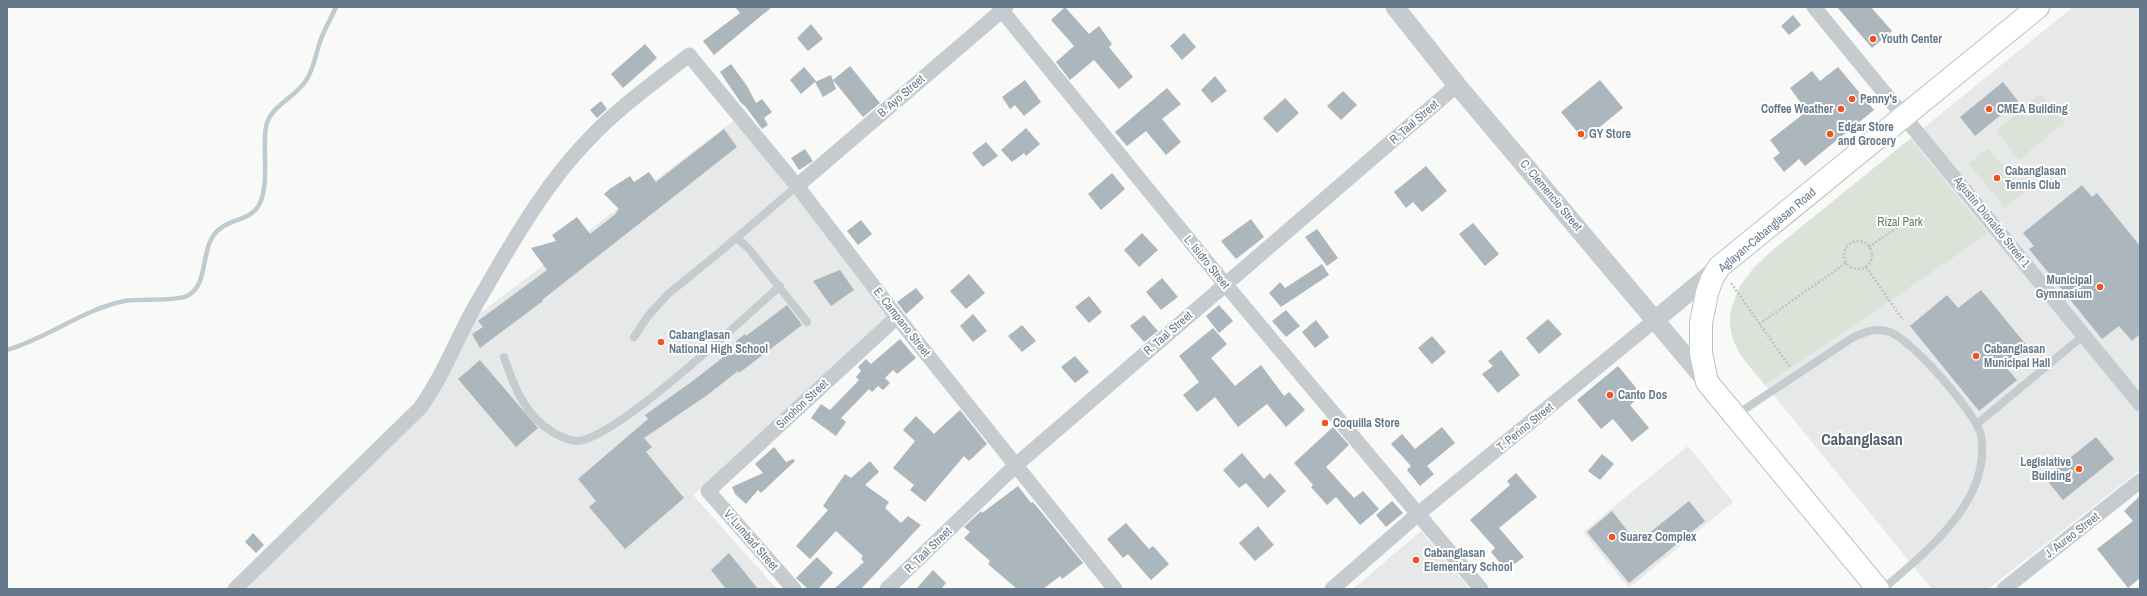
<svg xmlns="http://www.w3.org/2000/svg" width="2147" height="596" font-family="'Archivo Narrow',sans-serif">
	<rect width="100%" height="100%" fill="#f9f9f7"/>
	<g fill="#e7e8e8">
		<polygon points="2073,7 2140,7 2140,470 1988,589 1932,589 1739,353 1731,333 1731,312 1739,287 1753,268 1774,249"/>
		<polygon points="736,119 887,316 693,495 777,589 250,589 248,587 378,457 475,317"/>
		<polygon points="1688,446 1733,502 1629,588 1583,532"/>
		<polygon points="1421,531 1470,589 1353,589"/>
	</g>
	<g fill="#dbe2d7">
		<polygon points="2040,94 2064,122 2019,160 1996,131"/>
		<path d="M 1910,139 L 1988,234 L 1765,385 C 1757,375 1747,365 1740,353 C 1714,313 1744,276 1774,249 Z"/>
		<polygon points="1988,148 2025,192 2005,208 1969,164"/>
	</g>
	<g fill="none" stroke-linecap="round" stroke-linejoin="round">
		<path stroke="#bfcbd0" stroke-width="4.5" d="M 7,350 C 48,338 82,310 124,301 C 139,298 174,302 187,296 C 208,286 201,253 213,236 C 226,217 249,223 259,205 C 270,184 262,149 266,127 C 269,107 294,98 305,82 C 315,69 316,49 323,34 C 327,25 332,16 336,7"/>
	</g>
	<g fill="#acb6bd">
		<polygon points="735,7 772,7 714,55 703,41 740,13"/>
		<polygon points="1065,7 1089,34 1099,26 1112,44 1109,47 1133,77 1119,89 1094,60 1070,80 1056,62 1074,46 1051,20"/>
		<polygon points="1837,7 1871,7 1892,31 1872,48"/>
		<polygon points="1793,15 1801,25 1789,35 1781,26"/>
		<polygon points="811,24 823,39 808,51 797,38"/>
		<polygon points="1184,33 1196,47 1182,60 1170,46"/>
		<polygon points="645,44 657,58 623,88 611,74"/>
		<polygon points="731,64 747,86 756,103 762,99 772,112 764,118 768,125 762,129 745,106 741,103 720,72"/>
		<polygon points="850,66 880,103 863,117 833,80"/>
		<polygon points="804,67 816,81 801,94 790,80"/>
		<polygon points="1838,67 1874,110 1805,166 1799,159 1784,172 1773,158 1780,153 1770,140 1807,111 1790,88 1812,71 1820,81"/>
		<polygon points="831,75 836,89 823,97 815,82"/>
		<polygon points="1215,76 1227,91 1212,103 1201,90"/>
		<polygon points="1025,80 1041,102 1024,116 1015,105 1010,109 1002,97"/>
		<polygon points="1600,80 1623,108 1584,140 1561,112"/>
		<polygon points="2003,82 2018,101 1975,136 1960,117"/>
		<polygon points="1167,88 1181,104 1162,119 1181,142 1166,155 1146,131 1127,146 1115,132"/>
		<polygon points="1343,91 1357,105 1341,120 1327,106"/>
		<polygon points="1285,98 1299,113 1277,133 1263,118"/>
		<polygon points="601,101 607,109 597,118 590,110"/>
		<polygon points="1026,128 1040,144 1026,156 1024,153 1012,162 1001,150"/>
		<polygon points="724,129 737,147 542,300 543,301 480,348 472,334 483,327 478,321 547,270 531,248 556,241 552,235 577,217 590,234 617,213 616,212 619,209 604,194 611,188 630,176 634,182 649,172 656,182"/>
		<polygon points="986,142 998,156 983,167 972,153"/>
		<polygon points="805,149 813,161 799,170 791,158"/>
		<polygon points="1426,166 1447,191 1422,212 1413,202 1406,208 1394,192"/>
		<polygon points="1112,173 1125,189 1101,210 1088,194"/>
		<polygon points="2082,185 2092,197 2097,193 2140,246 2140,334 2132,341 2119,326 2102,339 2029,249 2034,246 2023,233"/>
		<polygon points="1251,219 1264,237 1236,259 1221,241"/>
		<polygon points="861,220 872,234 858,245 847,231"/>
		<polygon points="1473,223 1499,254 1485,266 1459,234"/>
		<polygon points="1317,229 1338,258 1327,266 1305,237"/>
		<polygon points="1142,233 1158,250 1139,267 1124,250"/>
		<polygon points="1322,264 1329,275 1281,307 1269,293 1280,282 1285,288"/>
		<polygon points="840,270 854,290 831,306 813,281"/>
		<polygon points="969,274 985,293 966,309 950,291"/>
		<polygon points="1162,278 1178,297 1161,310 1146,292"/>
		<polygon points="916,288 924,298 906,314 897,302"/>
		<polygon points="1981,290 2028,347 2005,366 2017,380 1979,411 1910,326 1947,295 1958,308"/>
		<polygon points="1089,296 1102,312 1089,323 1075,307"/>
		<polygon points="787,305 802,325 739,373 738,371 706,396 644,438 652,447 646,452 684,498 625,549 589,507 596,501 578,479 648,419 645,415 694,380 726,355 724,353 737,343 736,341 745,334 746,336"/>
		<polygon points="1219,305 1233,321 1219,333 1206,316"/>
		<polygon points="1286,310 1300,326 1286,337 1272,321"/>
		<polygon points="973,314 987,331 973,342 960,326"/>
		<polygon points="1144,315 1158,331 1144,342 1130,326"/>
		<polygon points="1548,319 1562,334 1539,354 1526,338"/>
		<polygon points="1316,320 1329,337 1315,348 1302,332"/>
		<polygon points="1022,325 1036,341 1022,352 1008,336"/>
		<polygon points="1213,328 1227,344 1211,358 1235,386 1261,365 1284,396 1289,392 1305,410 1286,427 1267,404 1238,427 1215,397 1197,412 1183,395 1199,382 1179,356"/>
		<polygon points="1432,336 1446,352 1432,364 1418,348"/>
		<polygon points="900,339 916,358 897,374 893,370 885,378 890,383 883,390 878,386 872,392 869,389 841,418 846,422 836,436 811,418 821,404 830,410 859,380 856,377 861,371 858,367 866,359 871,364"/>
		<polygon points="1501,350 1520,375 1498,393 1482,374 1493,366 1488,361"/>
		<polygon points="1075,356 1089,372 1075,383 1061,367"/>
		<polygon points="480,360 538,428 516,447 458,379"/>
		<polygon points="1618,366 1642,395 1630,405 1649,428 1632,442 1613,419 1601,429 1577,400"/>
		<polygon points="960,410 987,444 969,461 964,456 925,502 910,490 914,485 893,468 915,441 903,430 916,416 934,434"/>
		<polygon points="1333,427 1349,445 1326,467 1354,498 1363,491 1379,509 1360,525 1336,497 1327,505 1311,487 1313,485 1294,463"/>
		<polygon points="1442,427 1455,443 1427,466 1434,474 1420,486 1407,470 1411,466 1391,444 1402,434 1415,449"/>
		<polygon points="2096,437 2114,459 2063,500 2045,478"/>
		<polygon points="774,447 786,462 793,459 795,461 761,493 758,490 746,504 735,494 732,487 763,473 755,464"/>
		<polygon points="1242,453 1264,479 1270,473 1286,491 1268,508 1246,483 1239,488 1223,470"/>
		<polygon points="1602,454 1614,464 1600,480 1588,471"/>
		<polygon points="870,461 879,472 865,485 889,502 885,508 901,523 908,516 921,525 861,589 834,589 864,562 861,559 863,556 836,531 810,559 796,546 828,510 823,506 845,474 851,478"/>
		<polygon points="1516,473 1537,497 1499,528 1524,557 1506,570 1491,552 1495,548 1470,520 1510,485 1507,481"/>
		<polygon points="1018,486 1031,503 1033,502 1083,563 1062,579 1060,576 1043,589 1017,589 988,564 990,561 964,538 970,532 964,527 981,511 982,513"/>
		<polygon points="2140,496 2140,578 2128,588 2097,549 2133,521 2124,511"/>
		<polygon points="1392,501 1403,513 1386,527 1376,515"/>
		<polygon points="1689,501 1705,521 1629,583 1587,532 1612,511 1637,543"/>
		<polygon points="1126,523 1149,549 1153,546 1169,564 1151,580 1128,554 1123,558 1107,539"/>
		<polygon points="1258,526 1274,545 1255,561 1239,543"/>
		<polygon points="253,533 264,545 256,553 245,542"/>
		<polygon points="729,553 758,589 726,589 711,570"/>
		<polygon points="817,557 833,573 818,589 808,589 796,578"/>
		<polygon points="933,570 946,583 941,589 916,589"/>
	</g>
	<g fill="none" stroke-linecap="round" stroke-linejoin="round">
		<defs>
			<polyline id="primary" points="1878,589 1707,382 1701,353 1701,323 1707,293 1712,279 1719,267 2038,7"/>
		</defs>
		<use href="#primary" stroke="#bcc0c4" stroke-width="24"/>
		<g stroke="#c0c3c5" stroke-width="2.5" stroke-dasharray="2 2" stroke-linecap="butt">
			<circle cx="1858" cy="255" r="14"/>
			<polyline points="1869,247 1908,220"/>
			<polyline points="1866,267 1903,320"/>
			<polyline points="1731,283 1790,367"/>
			<polyline points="1759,324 1846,263"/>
		</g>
		<g stroke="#c6cbcf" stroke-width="8">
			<polyline points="737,238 749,249 807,322"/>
			<polyline points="634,337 648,316 668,294 715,256 797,186"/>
			<path d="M 504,357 C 514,387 525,416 554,433 C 560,436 569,441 577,441 C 615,440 745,317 780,286"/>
			<path d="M 1736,415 L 1852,338 C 1865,332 1876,327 1890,332 C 1912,340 1976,413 1981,435 C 1983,448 1982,464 1978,477 C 1964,522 1917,560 1883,589"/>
			<polyline points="1977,424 2084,335"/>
		</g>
		<g stroke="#c6cbcf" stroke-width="15">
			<polyline points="999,7 1225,284 1481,589"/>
			<polyline points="1814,7 2140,404"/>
			<polyline points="797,186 1006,7"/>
			<path d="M 235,589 L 420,408 C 444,375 457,337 478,301 C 511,245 543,186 589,139 C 619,107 655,82 689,55 L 797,186 L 897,317 L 1115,589"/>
			<polyline points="794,589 708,491 897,317"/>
			<polyline points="887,589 1016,465 1457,85"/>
			<polyline points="1332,589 1418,514 1655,320"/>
			<polyline points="2004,589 2140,481"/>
		</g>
		<g stroke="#c6cbcf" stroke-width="19">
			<polyline points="1395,7 1457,85 1707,382"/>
			<polyline points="1655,320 1719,267"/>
		</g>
		<use href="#primary" stroke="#fff" stroke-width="22"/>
	</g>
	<g fill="#f4521c" stroke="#fff" stroke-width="1.5">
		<circle cx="1873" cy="39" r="4"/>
		<circle cx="1852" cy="99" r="4"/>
		<circle cx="1841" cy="109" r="4"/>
		<circle cx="1989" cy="109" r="4"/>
		<circle cx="1581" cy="134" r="4"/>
		<circle cx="1830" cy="134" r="4"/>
		<circle cx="1997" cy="178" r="4"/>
		<circle cx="2100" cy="287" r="4"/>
		<circle cx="661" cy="342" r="4"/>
		<circle cx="1976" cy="356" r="4"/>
		<circle cx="1610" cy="395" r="4"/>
		<circle cx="1325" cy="423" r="4"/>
		<circle cx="2079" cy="469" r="4"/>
		<circle cx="1612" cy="537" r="4"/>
		<circle cx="1416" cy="560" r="4"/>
	</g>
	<g text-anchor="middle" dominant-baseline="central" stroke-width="4" stroke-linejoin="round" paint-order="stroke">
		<g font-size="12" font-weight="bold" fill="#65798b" stroke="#fff" text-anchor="start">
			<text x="1881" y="39">Youth Center</text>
			<text x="1860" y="99">Penny's</text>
			<text x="1833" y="109" text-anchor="end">Coffee Weather</text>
			<text x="1997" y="109">CMEA Building</text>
			<text x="1838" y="127">Edgar Store<tspan x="1838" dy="14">and Grocery</tspan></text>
			<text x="1589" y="134">GY Store</text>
			<text x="2005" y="171">Cabanglasan<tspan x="2005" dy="14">Tennis Club</tspan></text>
			<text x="2092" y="280" text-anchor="end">Municipal<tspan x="2092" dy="14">Gymnasium</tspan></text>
			<text x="669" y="335">Cabanglasan<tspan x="669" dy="14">National High School</tspan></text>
			<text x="1984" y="349">Cabanglasan<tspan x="1984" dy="14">Municipal Hall</tspan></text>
			<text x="1618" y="395">Canto Dos</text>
			<text x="1333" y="423">Coquilla Store</text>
			<text x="2071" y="462" text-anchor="end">Legislative<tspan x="2071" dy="14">Building</tspan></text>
			<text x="1620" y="537">Suarez Complex</text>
			<text x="1424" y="553">Cabanglasan<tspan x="1424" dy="14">Elementary School</tspan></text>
		</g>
		<g font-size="12" fill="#65798b" stroke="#fff">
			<text transform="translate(901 96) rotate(-41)">B. Ayo Street</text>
			<text transform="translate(1414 122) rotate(-41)">R. Taal Street</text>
			<text transform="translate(1551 195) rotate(50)">C. Clemencio Street</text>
			<text transform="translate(1992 222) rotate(51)">Agustin Dionaldo Street 1</text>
			<text transform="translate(1767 230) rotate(-40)">Aglayan-Cabanglasan Road</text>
			<text transform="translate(1207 262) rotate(51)">L. Isidro Street</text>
			<text transform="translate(902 322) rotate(52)">E. Campano Street</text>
			<text transform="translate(1168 333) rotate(-41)">R. Taal Street</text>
			<text transform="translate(802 404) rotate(-43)">Sinohon Street</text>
			<text transform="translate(1525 427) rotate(-39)">T. Perino Street</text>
			<text transform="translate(2072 535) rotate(-38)">J. Aureo Street</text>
			<text transform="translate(751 540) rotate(49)">V. Lumbad Street</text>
			<text transform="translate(928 550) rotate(-44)">R. Taal Street</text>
		</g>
		<g font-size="12" fill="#667b61" stroke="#fff">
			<text x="1900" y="222">Rizal Park</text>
		</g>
		<g font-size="16" font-weight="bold" fill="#54636f" stroke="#fff">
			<text x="1862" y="439">Cabanglasan</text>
		</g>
	</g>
	<rect width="2147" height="596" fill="none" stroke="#65798b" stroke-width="16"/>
</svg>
